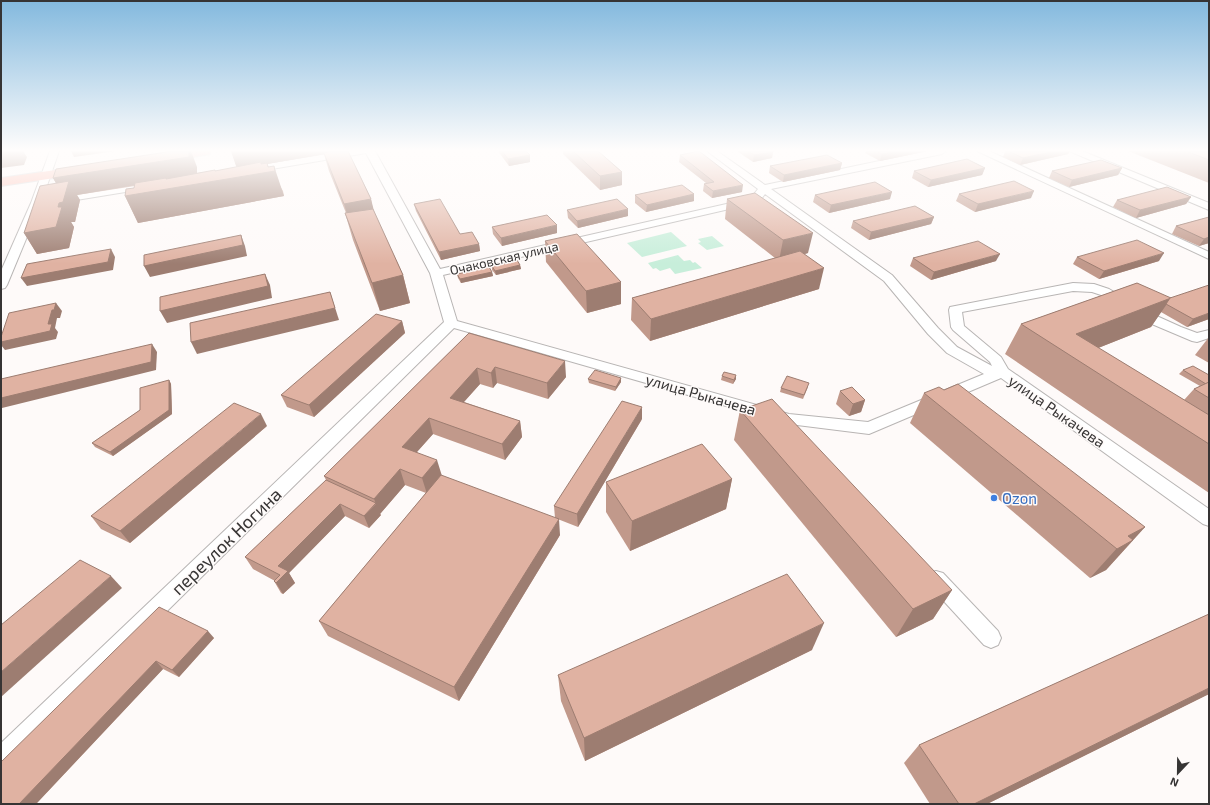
<svg xmlns="http://www.w3.org/2000/svg" width="1210" height="805" font-family="'Exo 2',sans-serif">
	<rect width="100%" height="100%" fill="#fefaf9"/>
	<g fill="#c7eeda">
		<polygon points="671,232 687,246 642,257 627,243"/>
		<polygon points="712,236 724,246 707,250 698,243 701,242 698,239"/>
		<polygon points="678,255 684,261 690,260 693,263 695,262 702,268 675,274 670,268 660,271 656,268 653,269 648,263"/>
	</g>
	<g fill="none" stroke-linecap="round" stroke-linejoin="round">
		<defs>
			<g id="minor">
				<polygon points="50,151 59,151 41,203 7,285 5,288 1,289 1,271 31,203"/>
				<path d="M 345,151 L 375,151 L 440,269 L 744,200 L 754,194 L 758,189 L 707,151 L 717,151 L 765,185 L 927,151 L 946,151 L 942,154 L 771,189 L 892,275 L 938,328 L 957,347 L 992,366 L 990,362 L 953,330 L 951,327 L 949,310 L 950,307 L 1073,283 L 1094,284 L 1109,289 L 1150,313 L 1181,327 L 1197,333 L 1209,330 L 1209,338 L 1197,342 L 1192,341 L 1140,319 L 1101,295 L 1092,292 L 1073,291 L 962,312 L 964,326 L 1001,357 L 1008,369 L 1209,509 L 1209,526 L 1203,524 L 1001,378 L 869,434 L 789,424 L 454,328 L 9,767 L 1,771 L 1,743 L 444,322 L 430,273 L 366,153 L 248,173 L 243,170 L 248,167 ZM 765,194 L 884,281 L 928,334 L 947,353 L 984,374 L 868,422 L 789,414 L 457,321 L 443,275 L 751,204 L 762,198 Z"/>
				<polygon points="977,151 989,151 1209,252 1209,259"/>
				<polygon points="1069,151 1082,151 1209,203 1209,210"/>
				<polygon points="153,182 156,183 158,185 156,187 58,203 53,200 58,197"/>
				<polygon points="936,571 943,573 998,631 1001,638 998,645 991,648 984,645 929,585 926,579 929,573"/>
			</g>
			<g id="trunk">
				<polygon points="179,151 211,151 210,154 205,155 162,162 157,161 155,158 157,155"/>
				<polygon points="83,166 88,167 90,170 88,173 1,186 1,178"/>
			</g>
		</defs>
		<use href="#minor" stroke="#b8b5b4" stroke-width="2"/>
		<use href="#trunk" stroke="#d7d6d6" stroke-width="2"/>
		<use href="#minor" fill="#fff" fill-rule="evenodd"/>
		<use href="#trunk" fill="#fbbcb0" fill-rule="evenodd"/>
	</g>
	<g fill="#c1998b">
		<polygon points="231,151 348,151 371,199 373,210 403,275 410,303 380,311 353,240 345,213 346,213 329,171 324,154 267,164 269,167 283,191 284,196 138,223 125,196 134,188 135,186 77,195 80,200 75,222 71,222 74,227 69,248 37,254 24,233 56,183 53,178 197,167 197,173 216,171 237,167"/>
		<polygon points="498,151 526,151 530,155 530,162 509,166"/>
		<polygon points="563,151 598,151 622,172 622,185 600,190 563,154"/>
		<polygon points="737,151 773,151 773,152 772,158 753,162"/>
		<polygon points="866,151 928,151 880,161 865,153"/>
		<polygon points="1005,151 1070,151 1068,154 1020,165 1003,157"/>
		<polygon points="1128,151 1209,151 1209,183"/>
		<polygon points="680,155 742,192 712,198 703,191 704,184 706,183 679,162"/>
		<polygon points="842,163 840,170 783,182 769,173 770,166"/>
		<polygon points="985,168 982,175 928,187 912,178 914,171"/>
		<polygon points="1122,168 1118,175 1069,187 1049,178 1052,171"/>
		<polygon points="694,194 694,201 646,212 635,203 635,195"/>
		<polygon points="959,194 1031,198 975,212 956,201"/>
		<polygon points="815,195 890,199 829,213 813,202"/>
		<polygon points="1191,197 1186,204 1136,218 1113,207 1117,200"/>
		<polygon points="727,199 808,253 805,254 819,289 650,341 631,320 632,298 775,258 725,219"/>
		<polygon points="414,204 460,234 479,244 480,251 441,260 416,211"/>
		<polygon points="567,210 628,216 578,228 568,218"/>
		<polygon points="934,217 931,224 869,240 851,228 853,221"/>
		<polygon points="1209,217 1209,243 1199,246 1172,234 1176,226"/>
		<polygon points="492,227 557,233 502,246 493,234"/>
		<polygon points="545,241 621,282 621,304 587,313 546,262"/>
		<polygon points="1077,257 1159,261 1099,279 1073,264"/>
		<polygon points="913,258 996,261 931,280 910,266"/>
		<polygon points="520,265 521,269 496,275 492,270 492,266"/>
		<polygon points="492,272 493,276 461,283 458,278 457,274"/>
		<polygon points="1137,283 1209,319 1187,327 1161,312 1151,327 1098,348 1184,400 1194,389 1200,386 1179,374 1183,370 1209,375 1209,493 1005,354 1021,324"/>
		<polygon points="402,321 405,333 314,417 287,407 281,395"/>
		<polygon points="469,333 566,377 548,399 497,383 493,388 480,384 464,402 520,421 522,437 505,460 433,434 417,452 442,476 560,535 459,701 328,636 319,621 426,493 405,485 380,514 381,515 369,528 345,516 289,573 295,583 283,594 281,593 274,581 275,581 253,569 245,557 326,480 324,476"/>
		<polygon points="1209,337 1209,363 1195,355"/>
		<polygon points="722,376 736,379 733,384 721,380"/>
		<polygon points="621,378 621,382 615,391 589,383 588,379"/>
		<polygon points="169,380 171,384 172,414 113,456 95,447 92,443 140,410"/>
		<polygon points="808,387 803,399 780,392 781,388"/>
		<polygon points="840,391 865,400 861,412 849,416 836,404"/>
		<polygon points="924,393 1145,527 1106,570 1090,578 910,423"/>
		<polygon points="740,410 952,590 933,619 896,637 734,440"/>
		<polygon points="642,419 578,527 555,518 554,506"/>
		<polygon points="267,426 130,543 101,529 91,516"/>
		<polygon points="732,479 726,509 630,551 606,512 606,482"/>
		<polygon points="159,607 214,638 179,677 163,669 36,804 1,804"/>
		<polygon points="1209,614 1209,694 987,804 930,804 904,763 919,745"/>
		<polygon points="812,650 585,761 561,701 558,675"/>
	</g>
	<g fill="#9d7d71">
		<polygon points="1,151 23,151 27,157 24,165 1,168"/>
		<polygon points="71,151 116,151 74,157"/>
		<polygon points="191,151 197,167 197,175 215,171 215,170 220,180 237,169 231,151 344,151 267,164 270,172 274,166 284,196 138,223 125,196 166,180 77,195 80,200 75,222 71,222 74,227 69,248 37,254 24,233 58,207 59,203 64,197 53,178"/>
		<polygon points="898,151 928,151 880,161 882,154"/>
		<polygon points="1055,151 1070,151 1068,154 1020,165 1023,158"/>
		<polygon points="773,152 772,158 753,162 754,155"/>
		<polygon points="530,155 530,162 509,166 508,159"/>
		<polygon points="842,163 840,170 783,182 784,175"/>
		<polygon points="985,168 982,175 928,187 931,180"/>
		<polygon points="1122,168 1118,175 1069,187 1072,180"/>
		<polygon points="622,172 622,185 600,190 600,176"/>
		<polygon points="743,185 742,192 712,198 713,191"/>
		<polygon points="1034,191 1031,198 975,212 978,204"/>
		<polygon points="892,192 890,199 829,213 831,205"/>
		<polygon points="694,194 694,201 646,212 647,205"/>
		<polygon points="1191,197 1186,204 1136,218 1140,210"/>
		<polygon points="371,199 376,219 350,224 344,204"/>
		<polygon points="628,209 628,216 578,228 577,221"/>
		<polygon points="934,217 931,224 869,240 871,232"/>
		<polygon points="557,225 557,233 502,246 501,238"/>
		<polygon points="813,233 808,253 779,261 783,240"/>
		<polygon points="241,235 245,246 247,256 150,277 144,266"/>
		<polygon points="1209,237 1209,243 1199,246 1204,239"/>
		<polygon points="479,244 480,251 441,260 439,252"/>
		<polygon points="111,249 115,257 113,270 27,286 21,278"/>
		<polygon points="1164,253 1159,261 1099,279 1104,271"/>
		<polygon points="1000,254 996,261 931,280 934,272"/>
		<polygon points="520,265 521,269 496,275 495,271"/>
		<polygon points="824,268 819,289 650,341 651,319"/>
		<polygon points="492,272 493,276 461,283 460,279"/>
		<polygon points="265,274 270,285 272,298 167,323 160,311"/>
		<polygon points="403,275 410,303 380,311 372,283"/>
		<polygon points="621,282 621,304 587,313 586,291"/>
		<polygon points="330,292 339,320 197,354 191,342"/>
		<polygon points="1171,298 1151,327 1073,358 1076,334"/>
		<polygon points="56,303 62,311 60,318 57,318 55,328 58,332 56,339 5,350 1,345 1,342 52,310"/>
		<polygon points="1209,313 1209,319 1187,327 1193,319"/>
		<polygon points="402,321 405,333 314,417 309,405"/>
		<polygon points="152,344 157,352 156,370 2,408 1,406 1,398"/>
		<polygon points="565,361 566,377 548,399 547,383"/>
		<polygon points="495,367 497,383 493,388 491,373"/>
		<polygon points="477,368 480,384 453,414 450,398"/>
		<polygon points="736,375 736,379 733,384 734,380"/>
		<polygon points="621,378 621,382 615,391 616,387"/>
		<polygon points="169,380 171,384 172,414 113,456 110,452"/>
		<polygon points="865,400 861,412 849,416 853,404"/>
		<polygon points="642,407 642,419 578,527 577,514"/>
		<polygon points="261,414 267,426 130,543 120,531"/>
		<polygon points="429,418 433,434 407,463 402,447"/>
		<polygon points="520,421 522,437 505,460 502,444"/>
		<polygon points="437,460 442,476 427,494 422,478"/>
		<polygon points="400,469 405,485 380,514 381,515 369,528 364,516 376,504 374,499"/>
		<polygon points="732,479 726,509 630,551 632,521"/>
		<polygon points="340,504 345,516 289,573 295,583 283,594 276,583 284,575 278,566"/>
		<polygon points="559,519 560,535 459,701 454,687"/>
		<polygon points="1145,527 1106,570 1090,578 1128,536"/>
		<polygon points="111,576 122,588 1,697 1,672"/>
		<polygon points="952,590 933,619 896,637 913,609"/>
		<polygon points="824,623 812,650 585,761 584,738"/>
		<polygon points="208,631 214,638 179,677 172,670"/>
		<polygon points="156,661 163,669 36,804 19,804"/>
		<polygon points="1209,688 1209,694 987,804 974,804"/>
	</g>
	<g fill="#e0b2a2" stroke="#9d7d71">
		<polygon points="173,151 189,151 189,157 53,178 56,169"/>
		<polygon points="331,151 348,151 371,199 344,204 324,153"/>
		<polygon points="502,151 526,151 530,155 508,159"/>
		<polygon points="573,151 598,151 622,172 600,176"/>
		<polygon points="699,151 743,185 713,191 704,184 714,182 680,155"/>
		<polygon points="748,151 773,151 773,152 754,155"/>
		<polygon points="876,151 898,151 882,154"/>
		<polygon points="1008,151 1055,151 1023,158"/>
		<polygon points="1186,151 1209,151 1209,160"/>
		<polygon points="827,155 842,163 784,175 770,166"/>
		<polygon points="967,159 985,168 931,180 914,171"/>
		<polygon points="1101,160 1122,168 1072,180 1052,171"/>
		<polygon points="261,162 261,164 267,163 268,167 274,166 275,171 125,196 126,189 134,188 135,183 166,178 166,179 215,170 215,171"/>
		<polygon points="69,181 63,202 59,203 58,207 62,207 56,227 24,233 40,186"/>
		<polygon points="1014,181 1034,191 978,204 959,194"/>
		<polygon points="875,182 892,192 831,205 815,195"/>
		<polygon points="682,185 694,194 647,205 635,195"/>
		<polygon points="1167,187 1191,197 1140,210 1117,200"/>
		<polygon points="755,193 813,233 783,240 727,199"/>
		<polygon points="440,199 460,234 472,232 479,244 439,252 414,204"/>
		<polygon points="617,199 628,209 577,221 567,210"/>
		<polygon points="915,206 934,217 871,232 853,221"/>
		<polygon points="373,209 403,275 372,283 345,213"/>
		<polygon points="547,215 557,225 501,238 492,227"/>
		<polygon points="1209,217 1209,237 1204,239 1176,226"/>
		<polygon points="577,234 621,282 586,291 545,241"/>
		<polygon points="241,235 243,245 144,266 144,255"/>
		<polygon points="1137,240 1164,253 1104,271 1077,257"/>
		<polygon points="978,241 1000,254 934,272 913,258"/>
		<polygon points="111,249 108,262 21,278 27,264"/>
		<polygon points="800,251 824,268 651,319 632,298"/>
		<polygon points="517,260 520,265 495,271 492,266"/>
		<polygon points="489,267 492,272 460,279 457,274"/>
		<polygon points="265,274 268,286 160,311 160,297"/>
		<polygon points="1137,283 1171,298 1076,334 1209,415 1209,444 1021,324"/>
		<polygon points="1209,285 1209,313 1193,319 1166,304 1170,298"/>
		<polygon points="330,292 335,308 191,342 190,323"/>
		<polygon points="56,303 54,310 52,310 48,324 52,324 50,331 1,342 1,337 9,313"/>
		<polygon points="376,314 402,321 309,405 281,395"/>
		<polygon points="469,333 565,361 547,383 495,367 491,373 477,368 450,398 520,421 502,444 429,418 402,447 437,460 422,478 400,469 374,499 324,476"/>
		<polygon points="152,344 151,362 1,398 1,379"/>
		<polygon points="1193,366 1209,375 1209,382 1206,384 1183,370"/>
		<polygon points="595,370 621,378 616,387 588,379"/>
		<polygon points="724,372 736,375 734,380 722,376"/>
		<polygon points="787,376 809,383 804,395 781,388"/>
		<polygon points="169,380 169,410 110,452 92,443 140,410 140,388"/>
		<polygon points="1209,382 1209,398 1194,389"/>
		<polygon points="958,384 1145,527 1128,536 1133,540 1117,549 924,393 939,387 944,390"/>
		<polygon points="852,387 865,400 853,404 840,391"/>
		<polygon points="772,399 952,590 913,609 740,410"/>
		<polygon points="622,401 642,407 577,514 554,506"/>
		<polygon points="234,403 261,414 120,531 91,516"/>
		<polygon points="702,444 732,479 632,521 606,482"/>
		<polygon points="441,475 559,519 454,687 319,621"/>
		<polygon points="326,480 376,503 364,516 340,504 278,566 288,571 276,583 274,581 280,575 245,557"/>
		<polygon points="80,560 111,576 1,672 1,625"/>
		<polygon points="787,574 824,623 584,738 558,675"/>
		<polygon points="159,607 208,631 172,670 156,661 19,804 1,804 1,762"/>
		<polygon points="1209,614 1209,688 974,804 959,804 919,745"/>
	</g>
	<linearGradient id="sky" x2="0" y2="1"><stop stop-color="#83b9de"/><stop offset="0.57" stop-color="#fffdfc"/><stop offset="1" stop-color="#fffdfc" stop-opacity="0"/></linearGradient>
	<rect width="1210" height="264" fill="url(#sky)"/>
	<circle fill="#3f7fe0" stroke="#fefaf9" stroke-width="1.5" cx="994" cy="498" r="4"/>
	<g text-anchor="middle" dominant-baseline="central" stroke-width="3" stroke-linejoin="round" paint-order="stroke">
		<g font-size="13" fill="#363434" stroke="#fefaf9">
			<text transform="translate(504 258) rotate(-13)">Очаковская улица</text>
		</g>
		<g font-size="15" fill="#363434" stroke="#fefaf9">
			<text transform="translate(701 394) rotate(16)">улица Рыкачева</text>
			<text transform="translate(1057 411) rotate(35)">улица Рыкачева</text>
		</g>
		<g font-size="15" fill="#366cbe" stroke="#fefaf9" text-anchor="start">
			<text x="1002" y="498">Ozon</text>
		</g>
		<g font-size="18" fill="#363434" stroke="#fefaf9">
			<text transform="translate(226 541) rotate(-44)">переулок Ногина</text>
		</g>
	</g>
	<rect width="1210" height="805" fill="none" stroke="#363434" stroke-width="4"/>
	<g transform="translate(1178 773) rotate(202)" stroke="#fefaf9" stroke-width="3" paint-order="stroke">
	<path d="M0-3L7 15L0 10L-7 15Z" fill="#363434"/>
	<text y="-6" font-size="11" font-weight="bold" text-anchor="middle" fill="#363434">N</text>
	</g>
</svg>
